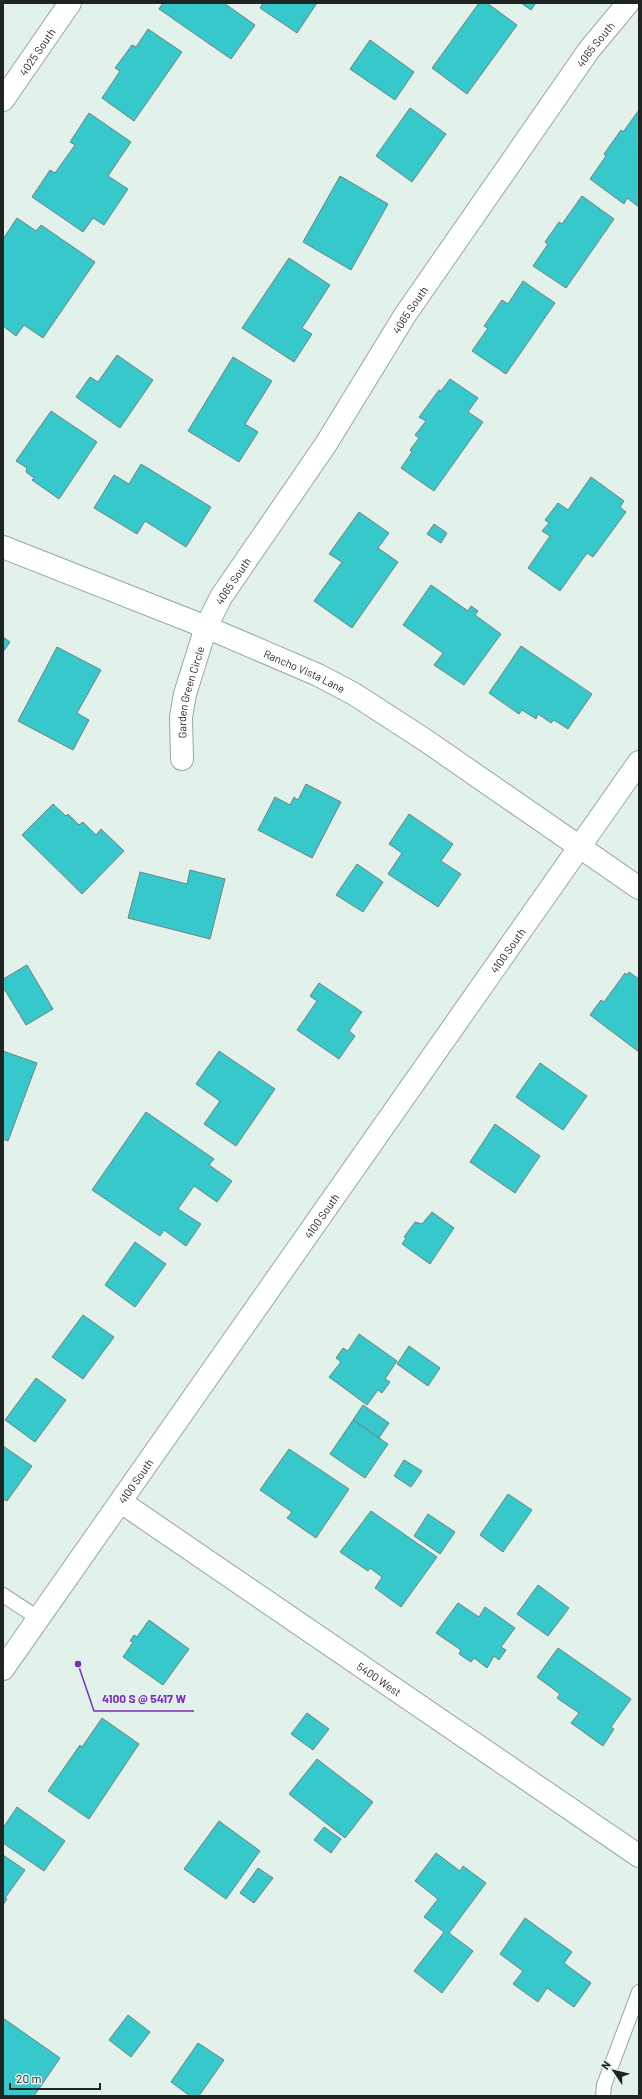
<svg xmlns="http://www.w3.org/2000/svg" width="642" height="2099" font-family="Barlow,sans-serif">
	<rect width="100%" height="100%" fill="#e2f2eb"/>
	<g fill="#36c8ca" stroke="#718282">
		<polygon points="163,3 224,3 255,25 231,59 159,9"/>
		<polygon points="263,3 317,3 297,33 260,8"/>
		<polygon points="479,3 487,3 517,25 467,94 432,68"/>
		<polygon points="521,3 536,3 531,10"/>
		<polygon points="148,29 182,52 134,121 102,98 120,71 115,68 132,45 136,47"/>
		<polygon points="370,40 414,72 395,100 350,69"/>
		<polygon points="410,108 446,134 412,182 376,156"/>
		<polygon points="639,110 639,207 627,198 624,204 590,179 606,156 604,154 621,130 623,132"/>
		<polygon points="89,113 131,142 108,176 128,189 104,225 93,218 83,232 32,197 50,170 55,173 75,145 70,142"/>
		<polygon points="340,176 388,204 351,270 303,242"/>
		<polygon points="582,196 614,219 566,288 533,266 548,244 545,242 559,222 562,224"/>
		<polygon points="17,218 36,231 41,225 95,262 43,338 24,325 16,336 3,326 3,239"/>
		<polygon points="289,258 330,285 302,328 312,334 294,362 242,328"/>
		<polygon points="523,281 555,303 506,374 472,351 488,328 484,326 502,300 508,304"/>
		<polygon points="117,355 153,380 120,428 76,397 90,377 98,382"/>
		<polygon points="233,357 272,381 245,424 258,432 239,462 188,431"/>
		<polygon points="450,379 478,398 468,412 483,422 434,491 401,468 412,452 410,450 419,438 415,435 426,421 419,417 439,390 441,391"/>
		<polygon points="51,411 97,442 59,499 32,480 34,478 26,472 27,468 16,461"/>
		<polygon points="141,464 211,507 186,547 145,521 137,534 94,508 114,475 129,484"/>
		<polygon points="591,477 624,501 620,507 626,512 593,557 587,553 560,591 528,568 550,536 542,531 549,523 545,520 558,503 568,510"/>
		<polygon points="359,512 389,533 378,548 398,562 352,628 314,601 342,562 329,554"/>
		<polygon points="434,524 447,533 441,543 427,534"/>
		<polygon points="431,585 468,611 471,606 478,611 475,615 501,634 464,685 434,665 443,653 403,625"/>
		<polygon points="3,637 10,642 3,652"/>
		<polygon points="521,646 592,694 568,729 554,720 551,723 538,714 536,719 522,710 519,714 489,693"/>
		<polygon points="57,647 101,670 77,713 89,720 73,750 18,721"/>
		<polygon points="306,784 341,802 312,858 258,830 275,797 290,805 294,797 298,800"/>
		<polygon points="53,804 66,816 68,814 79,825 83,822 96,835 101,829 124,851 82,894 22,835"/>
		<polygon points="409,814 453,844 441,861 461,874 438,907 388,874 402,853 389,844"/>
		<polygon points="357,864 383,882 363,912 336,895"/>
		<polygon points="190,870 225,879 210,939 128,918 140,872 187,884"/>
		<polygon points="27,965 53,1009 26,1025 3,987 3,979"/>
		<polygon points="629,972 639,979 639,1052 590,1015 601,1000 604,1002 625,973 627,975"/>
		<polygon points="319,983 362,1012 349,1031 355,1036 339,1059 297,1030 317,1001 310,996"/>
		<polygon points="3,1051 37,1063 8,1141 3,1139"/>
		<polygon points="219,1051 275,1089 236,1146 204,1124 220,1101 196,1084"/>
		<polygon points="540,1063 587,1096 563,1130 516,1097"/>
		<polygon points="146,1112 214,1159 209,1165 232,1181 217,1202 194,1186 178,1209 201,1224 186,1246 164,1230 160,1236 92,1190"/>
		<polygon points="495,1124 540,1156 515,1193 470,1162"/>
		<polygon points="432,1212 454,1228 430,1264 402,1244 406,1238 404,1237 415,1222 422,1224"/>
		<polygon points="135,1242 166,1264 135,1307 105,1285"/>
		<polygon points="83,1315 114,1337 83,1379 52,1357"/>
		<polygon points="359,1334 397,1361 385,1379 390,1382 382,1393 378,1390 367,1405 329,1377 341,1362 336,1358 343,1348 348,1351"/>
		<polygon points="409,1346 440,1368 428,1386 397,1364"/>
		<polygon points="36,1378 66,1400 35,1442 5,1420"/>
		<polygon points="363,1405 389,1423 379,1438 353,1420"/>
		<polygon points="353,1420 388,1444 365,1478 330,1454"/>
		<polygon points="3,1446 32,1466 7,1501 3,1499"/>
		<polygon points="289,1449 349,1489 316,1538 287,1518 292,1512 260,1490"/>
		<polygon points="404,1460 422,1471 411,1487 394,1476"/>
		<polygon points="508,1494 532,1510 503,1552 480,1535"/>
		<polygon points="371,1511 437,1557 401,1607 375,1588 382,1577 370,1568 368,1571 340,1552"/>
		<polygon points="428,1514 455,1532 440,1554 414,1536"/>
		<polygon points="538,1585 569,1608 548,1636 517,1614"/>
		<polygon points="458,1603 479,1617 485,1607 515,1628 501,1647 506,1650 499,1660 494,1656 487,1668 474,1658 471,1662 459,1654 461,1650 436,1633"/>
		<polygon points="149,1620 189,1649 163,1685 123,1657 133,1642 130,1641 134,1635 137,1637"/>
		<polygon points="558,1648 631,1699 611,1727 614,1729 603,1746 571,1723 579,1713 557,1698 560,1694 537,1677"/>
		<polygon points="307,1713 329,1729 313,1750 291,1734"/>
		<polygon points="102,1718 139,1744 89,1819 48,1791 80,1745 82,1747"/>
		<polygon points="317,1759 373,1802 345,1838 289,1794"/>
		<polygon points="17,1807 65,1841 44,1871 3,1843 3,1828"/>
		<polygon points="219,1821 260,1851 226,1899 184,1869"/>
		<polygon points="324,1827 341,1839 331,1853 314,1840"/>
		<polygon points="436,1853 460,1871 463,1866 486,1883 449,1933 473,1951 442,1993 414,1971 444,1932 424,1917 438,1899 415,1881"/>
		<polygon points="3,1855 25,1870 5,1898 7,1899 3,1905"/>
		<polygon points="258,1868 273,1878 254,1903 240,1893"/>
		<polygon points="525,1918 572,1952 564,1963 591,1983 574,2007 547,1988 538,2002 513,1984 523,1971 500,1954"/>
		<polygon points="128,2015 150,2032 131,2057 109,2040"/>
		<polygon points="3,2018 60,2058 34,2096 3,2096"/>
		<polygon points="198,2043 224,2060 199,2096 190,2096 171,2082"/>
	</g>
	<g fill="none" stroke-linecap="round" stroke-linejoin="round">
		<defs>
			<g id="service">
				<polyline points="3,1595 38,1618"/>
				<polyline points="603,2096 604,2085 639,1992"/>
			</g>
			<g id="minor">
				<path id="s1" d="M 3,100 L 70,3"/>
				<path id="s2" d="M 3,547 L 206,627 L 318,675 L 354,694 L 425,740 L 639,888"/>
				<path id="s3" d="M 182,759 L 181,717 L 185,694 L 206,627 L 221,597 L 326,444 L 405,315 L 589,50 L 628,3"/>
			</g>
			<g id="tertiary">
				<path id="s4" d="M 121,1502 L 639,1856"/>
			</g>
			<g id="secondary">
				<path id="s5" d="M 3,1669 L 639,762"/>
			</g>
		</defs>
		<use href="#service" stroke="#97a7a0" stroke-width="16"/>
		<use href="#minor" stroke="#97a7a0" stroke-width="24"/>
		<use href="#tertiary" stroke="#97a7a0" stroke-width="24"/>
		<use href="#secondary" stroke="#97a7a0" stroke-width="24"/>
		<use href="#service" stroke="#fff" stroke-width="14"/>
		<use href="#minor" stroke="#fff" stroke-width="22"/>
		<use href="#tertiary" stroke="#fff" stroke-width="22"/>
		<use href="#secondary" stroke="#fff" stroke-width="22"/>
	</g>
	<g text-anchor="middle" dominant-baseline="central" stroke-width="3.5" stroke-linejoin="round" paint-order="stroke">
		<g font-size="11" fill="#1e2421" stroke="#e2f2eb">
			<text stroke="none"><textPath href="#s3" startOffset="837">4065 South</textPath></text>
			<text stroke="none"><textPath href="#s1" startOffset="59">4025 South</textPath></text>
			<text stroke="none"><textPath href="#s3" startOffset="513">4065 South</textPath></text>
			<text stroke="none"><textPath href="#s3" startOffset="189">4065 South</textPath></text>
			<text stroke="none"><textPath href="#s2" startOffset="326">Rancho Vista Lane</textPath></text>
			<text stroke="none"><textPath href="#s3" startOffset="68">Garden Green Circle</textPath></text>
			<text stroke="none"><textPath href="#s5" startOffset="878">4100 South</textPath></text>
			<text stroke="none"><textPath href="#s5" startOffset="554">4100 South</textPath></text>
			<text stroke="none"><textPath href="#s5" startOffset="230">4100 South</textPath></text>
			<text stroke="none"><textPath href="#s4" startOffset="313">5400 West</textPath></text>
		</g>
	</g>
	<path fill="none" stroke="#7b2cbf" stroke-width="1.5" d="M78 1664L94 1711H194"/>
	<circle fill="#7b2cbf" stroke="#e2f2eb" stroke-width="1.5" cx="78" cy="1664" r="4"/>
	<g font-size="12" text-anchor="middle" font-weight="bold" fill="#7b2cbf" stroke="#e2f2eb" stroke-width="3.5" stroke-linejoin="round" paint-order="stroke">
		<text x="144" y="1703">4100 S @ 5417 W</text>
	</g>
	<rect width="642" height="2099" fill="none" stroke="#1e2421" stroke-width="8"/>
	<g transform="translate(614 2071) rotate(305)" stroke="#e2f2eb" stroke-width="3" paint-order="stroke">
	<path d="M0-3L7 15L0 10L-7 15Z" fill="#1e2421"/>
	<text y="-6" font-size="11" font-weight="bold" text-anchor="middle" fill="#1e2421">N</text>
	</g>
	<path d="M10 2083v6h90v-6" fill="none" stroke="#1e2421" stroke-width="2"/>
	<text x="16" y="2083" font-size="12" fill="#1e2421" stroke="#e2f2eb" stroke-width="3" paint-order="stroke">20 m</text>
</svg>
